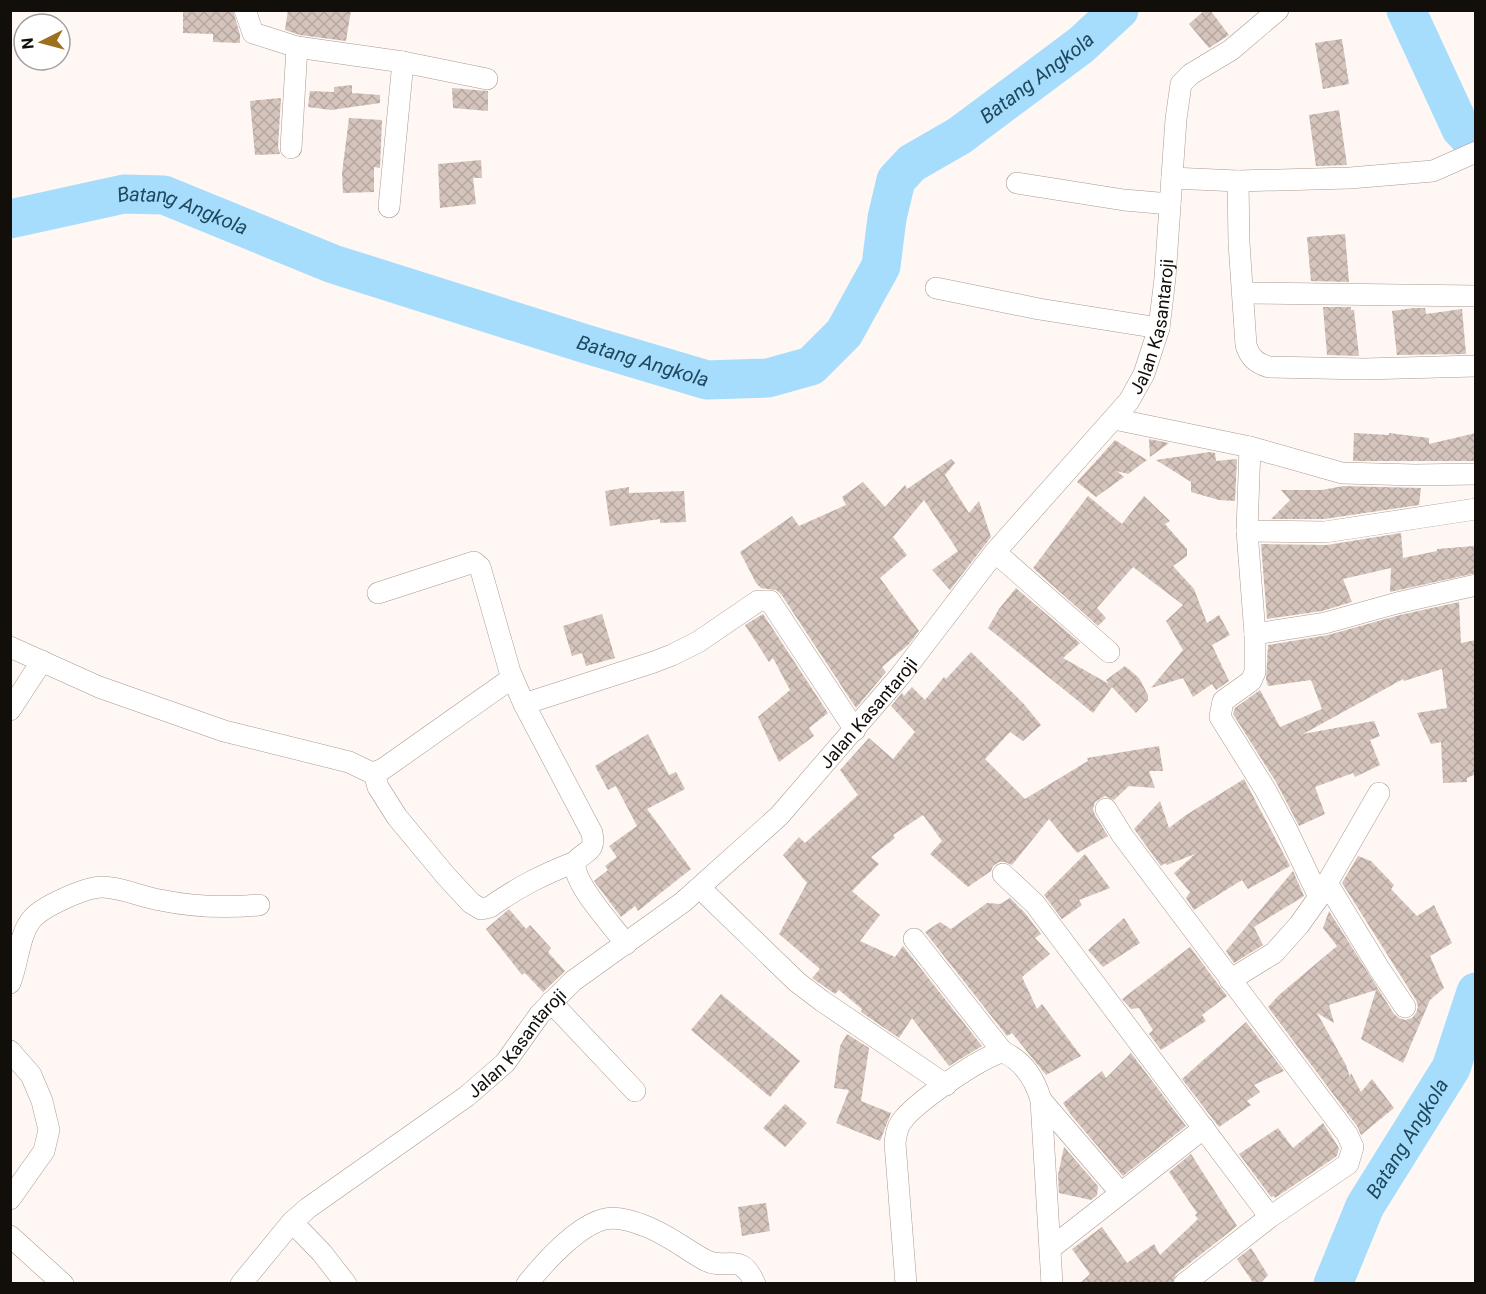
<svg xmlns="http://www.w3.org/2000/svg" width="1486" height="1294" font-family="Roboto,sans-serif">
	<defs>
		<pattern id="building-cross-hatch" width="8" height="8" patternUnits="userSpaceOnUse" patternTransform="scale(1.5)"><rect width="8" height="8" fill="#d4c4bc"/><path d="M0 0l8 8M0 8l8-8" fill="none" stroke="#b5a7a0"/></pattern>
	</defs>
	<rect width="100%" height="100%" fill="#fef7f3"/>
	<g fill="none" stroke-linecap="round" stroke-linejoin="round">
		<g stroke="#a6dcfc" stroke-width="39">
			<polyline points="1406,10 1461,129 1476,145"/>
			<path id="s1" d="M 10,219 L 124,194 L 164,195 L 333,264 L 586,344 L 707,380 L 768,378 L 811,366 L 844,333 L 881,266 L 887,218 L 896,180 L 912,163 L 959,136 L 1081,45 L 1119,10"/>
			<path id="s2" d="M 1333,1284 L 1365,1206 L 1451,1068 L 1476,992"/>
		</g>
	</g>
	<g fill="url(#building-cross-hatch)">
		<polygon points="183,10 233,10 240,35 240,43 213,42 213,34 183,33"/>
		<polygon points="288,10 351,10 346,41 300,35 285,30"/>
		<polygon points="1205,10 1210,10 1229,35 1209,48 1189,24"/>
		<polygon points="1342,39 1349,84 1323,89 1315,43"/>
		<polygon points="352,85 352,93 380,95 380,103 331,110 308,107 310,91 334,92 334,87"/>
		<polygon points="452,88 488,91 488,111 453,108"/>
		<polygon points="281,98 278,147 280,154 255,155 250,101"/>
		<polygon points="1339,110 1347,165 1316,166 1309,115"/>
		<polygon points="349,118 382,120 380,168 374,167 374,192 343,193 342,173"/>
		<polygon points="481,160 482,178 473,178 476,204 440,208 438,164"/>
		<polygon points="1345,234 1349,282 1311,281 1307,237"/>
		<polygon points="1323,307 1351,307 1351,310 1354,310 1359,356 1327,355"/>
		<polygon points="1414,308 1425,308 1426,314 1462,309 1466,354 1397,355 1392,311"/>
		<polygon points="1354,433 1389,435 1389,433 1429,438 1429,444 1476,433 1476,461 1353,461"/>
		<polygon points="1149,439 1169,443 1150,457"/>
		<polygon points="1115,440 1147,460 1128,474 1117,471 1124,477 1096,497 1077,482"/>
		<polygon points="1210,452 1215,453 1216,461 1237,459 1235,501 1219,500 1191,492 1191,482 1156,460"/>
		<polygon points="951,459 955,463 945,475 969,513 979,501 991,537 950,590 932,570 958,551 924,500 893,537 907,555 880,578 919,631 909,644 882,667 886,672 856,708 781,594 776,590 761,588 756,583 740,552 792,516 799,526 846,505 842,497 863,482 885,507 905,485 907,489"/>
		<polygon points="1343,486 1421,488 1419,505 1324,519 1271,519 1290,500 1281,490 1322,490"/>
		<polygon points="629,487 629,493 684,491 686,522 660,523 660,519 610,526 605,491"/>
		<polygon points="1088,496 1122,524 1144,496 1170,521 1165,524 1187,549 1187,556 1173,566 1194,589 1207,623 1219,615 1230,635 1212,645 1229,681 1216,690 1212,684 1193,697 1183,678 1151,688 1183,650 1166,621 1183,605 1133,567 1097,608 1106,618 1098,626 1033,568"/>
		<polygon points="1401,533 1403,558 1437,551 1437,549 1474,546 1476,573 1390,592 1391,568 1343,579 1352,602 1322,611 1267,619 1261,544 1327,545"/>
		<polygon points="1016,588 1080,643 1063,658 1109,684 1106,680 1125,666 1139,678 1148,695 1148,700 1136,713 1112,687 1093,713 988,628 999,609"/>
		<polygon points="1459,602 1461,643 1476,640 1476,774 1467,778 1467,782 1443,783 1441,742 1431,744 1417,713 1447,708 1442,669 1404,681 1403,679 1303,734 1374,721 1380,736 1370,740 1380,765 1355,777 1353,773 1315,787 1325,814 1299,826 1276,782 1233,714 1235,708 1260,690 1280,727 1322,709 1311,680 1268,686 1266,679 1268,645 1328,635 1400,615"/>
		<polygon points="602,614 615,658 586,666 582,653 572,656 563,626"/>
		<polygon points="763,614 828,713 809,728 814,736 779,762 758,717 790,690 773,658 769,662 745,625"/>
		<polygon points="971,652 1023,703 1041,725 1023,741 1010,732 985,759 1025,799 1088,761 1087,758 1159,746 1163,771 1149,771 1155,788 1129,786 1114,800 1105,796 1095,802 1093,809 1095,815 1108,836 1077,853 1049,819 1012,865 1005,862 999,862 993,866 991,871 968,887 930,854 942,841 923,815 893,835 895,838 871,857 879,864 852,891 880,915 860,941 895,957 903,946 982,1046 949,1066 912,1018 899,1038 861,1012 862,1009 839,990 835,994 812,978 820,969 779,934 807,883 783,855 799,837 805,843 858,795 840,770 869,738 893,759 915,732 891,706 902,693 904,696 912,687 925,700 944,677 946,679"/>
		<polygon points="648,734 669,775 676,772 685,789 647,809 691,869 638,911 635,906 621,917 594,881 608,870 605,866 617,857 609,846 637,826 616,786 608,790 595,766"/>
		<polygon points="1244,779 1290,866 1248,889 1242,880 1194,910 1186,898 1190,892 1174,873 1195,854 1167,865 1165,863 1161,866 1134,829 1160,801 1169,828 1186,815"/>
		<polygon points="1085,854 1110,888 1079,900 1082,905 1062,919 1044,895"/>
		<polygon points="1358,856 1371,861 1394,885 1391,889 1417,916 1434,905 1452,943 1430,956 1444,988 1430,1000 1403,1063 1361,1039 1376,990 1329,1005 1334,1023 1317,1013 1346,1065 1350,1077 1351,1073 1361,1092 1372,1079 1394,1108 1361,1135 1357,1126 1268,1007 1279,995 1337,946 1323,928 1329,911 1394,1014 1399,1018 1405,1020 1412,1018 1416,1013 1418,1007 1416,1000 1342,883"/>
		<polygon points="1293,871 1304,896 1254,927 1263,945 1234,963 1226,951"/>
		<polygon points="1010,898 1025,913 1041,934 1035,938 1050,954 1022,977 1037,1009 1042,1004 1081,1056 1046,1075 1012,1033 1007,1036 925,932 940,922 951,929 987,903 1000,904"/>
		<polygon points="509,909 526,929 530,925 551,948 548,952 565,971 543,992 525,973 522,975 486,929"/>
		<polygon points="1124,918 1140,943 1103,967 1088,950"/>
		<polygon points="1190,947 1227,996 1202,1015 1206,1021 1161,1050 1149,1034 1153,1030 1139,1008 1131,1009 1122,999"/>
		<polygon points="721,994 800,1061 770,1097 691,1030"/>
		<polygon points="1246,1022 1284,1071 1254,1085 1260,1092 1247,1101 1251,1105 1219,1127 1182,1079"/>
		<polygon points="847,1034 869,1048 861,1101 891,1113 880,1141 836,1123 849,1090 834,1088 840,1046"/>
		<polygon points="1131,1053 1186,1126 1123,1176 1071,1115 1063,1103 1102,1071 1106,1078"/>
		<polygon points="785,1104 807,1123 785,1147 763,1128"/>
		<polygon points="1323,1123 1339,1148 1337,1156 1275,1198 1274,1196 1271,1197 1239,1154 1278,1128 1293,1148"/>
		<polygon points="1064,1147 1098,1186 1097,1195 1091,1200 1059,1193 1058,1175"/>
		<polygon points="1191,1154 1237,1226 1176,1274 1172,1284 1079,1284 1090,1274 1072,1249 1102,1227 1127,1263 1154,1244 1160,1255 1198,1219 1195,1215 1197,1213 1169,1172"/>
		<polygon points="766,1203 770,1231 742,1236 738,1207"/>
		<polygon points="1251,1248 1268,1275 1260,1284 1254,1284 1237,1259"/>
	</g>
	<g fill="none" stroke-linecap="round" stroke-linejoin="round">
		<defs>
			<g id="minor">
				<polyline points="245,10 253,33 297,47 403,62 487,79"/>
				<polyline points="291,148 297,47"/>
				<polyline points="1172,178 1238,181 1350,178 1433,171 1476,152"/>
				<path d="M 1238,181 L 1239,243 L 1246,345 C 1250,358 1256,363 1269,367 L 1364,369 L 1476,366"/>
				<polyline points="1017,183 1124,200 1170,204"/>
				<polyline points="389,207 403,62"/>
				<polyline points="936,288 1039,309 1159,328"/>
				<polyline points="1243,293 1476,296"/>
				<polyline points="1114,419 1250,447 1247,531 1255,634 1255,672 1251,681 1223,701 1220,717 1265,789 1287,830 1319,897"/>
				<polyline points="1250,447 1342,473 1415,475 1476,474"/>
				<polyline points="1247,531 1325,532 1476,509"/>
				<polyline points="995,552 1109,652"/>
				<polyline points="378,593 474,562 480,567 510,672 524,704 654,662 672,655 698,642 758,601 770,601 855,730"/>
				<polyline points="1255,634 1325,623 1397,603 1476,585"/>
				<polyline points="10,647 99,687 224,731 349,762 372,773 383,769 512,678"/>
				<path d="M 524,704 L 592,833 C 596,853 585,850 575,862 C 572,883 613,926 626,944"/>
				<polyline points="10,710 42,661"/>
				<path d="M 374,773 L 378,787 L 397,817 L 446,876 L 471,903 L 481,909 L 490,907 C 518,887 542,875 575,862"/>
				<polyline points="1106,809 1122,835 1347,1134 1353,1147 1348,1164 1270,1217 1184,1284"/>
				<polyline points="1003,874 1035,904 1270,1217"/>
				<polyline points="1327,883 1380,970 1405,1007"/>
				<polyline points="700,888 797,982 822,1001 946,1085"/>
				<polyline points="914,939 1003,1052"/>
				<polyline points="1230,980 1274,953 1299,925 1319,897 1379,793"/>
				<path d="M 10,983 C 18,964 19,934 32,919 C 43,906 86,887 102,887 C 121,887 141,897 160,900 C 193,907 226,908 259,905"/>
				<polyline points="551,1002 635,1091"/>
				<polyline points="10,1051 31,1075 42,1101 49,1130 44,1151 10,1199"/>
				<polyline points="1041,1100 1120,1192"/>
				<polyline points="292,1222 322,1253 346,1284"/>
				<polyline points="10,1236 63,1284"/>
				<polyline points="1051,1248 1204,1128"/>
				<path id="s3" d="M 241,1284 L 292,1222 L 308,1208 L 467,1096 L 505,1063 L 540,1014 L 573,981 L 683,902 L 779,816 L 900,676 L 995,552 L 1129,401 L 1144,374 L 1159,328 L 1165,278 L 1176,119 L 1181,84 L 1191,74 L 1231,50 L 1278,10"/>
				<path d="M 527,1284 C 544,1263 578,1225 605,1219 C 618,1216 633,1221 645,1226 C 667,1234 685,1249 705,1260 C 726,1272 740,1249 755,1284"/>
				<path d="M 906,1284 L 895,1143 C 896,1135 897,1127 902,1121 C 915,1103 983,1055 1003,1052 C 1024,1061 1035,1080 1041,1100 L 1052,1284"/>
			</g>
		</defs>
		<use href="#minor" stroke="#a89b91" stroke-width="22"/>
		<use href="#minor" stroke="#fff" stroke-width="21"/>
	</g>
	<g text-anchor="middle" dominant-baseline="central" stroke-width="5" stroke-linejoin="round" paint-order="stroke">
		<g font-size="18" fill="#120e0a" stroke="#fff">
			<text stroke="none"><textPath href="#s3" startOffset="1340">Jalan Kasantaroji</textPath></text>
			<text stroke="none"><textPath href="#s3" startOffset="854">Jalan Kasantaroji</textPath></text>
			<text stroke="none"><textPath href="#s3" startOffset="369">Jalan Kasantaroji</textPath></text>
		</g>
		<g font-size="20" font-style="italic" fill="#1e485d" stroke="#fff">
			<text stroke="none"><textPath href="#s1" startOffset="1222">Batang Angkola</textPath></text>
			<text stroke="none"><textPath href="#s1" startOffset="178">Batang Angkola</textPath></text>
			<text stroke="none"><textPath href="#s1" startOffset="664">Batang Angkola</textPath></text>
			<text stroke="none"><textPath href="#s2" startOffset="164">Batang Angkola</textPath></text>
		</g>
	</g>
	<rect width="1486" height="1294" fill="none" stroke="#120e0a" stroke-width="24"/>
	<g transform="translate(42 42) rotate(264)"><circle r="28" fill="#ffffff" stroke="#a09f9d" stroke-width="1.5"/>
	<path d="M0-4.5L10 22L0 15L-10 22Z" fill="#9c701f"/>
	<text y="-9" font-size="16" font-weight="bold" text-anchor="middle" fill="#120e0a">N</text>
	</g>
</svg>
